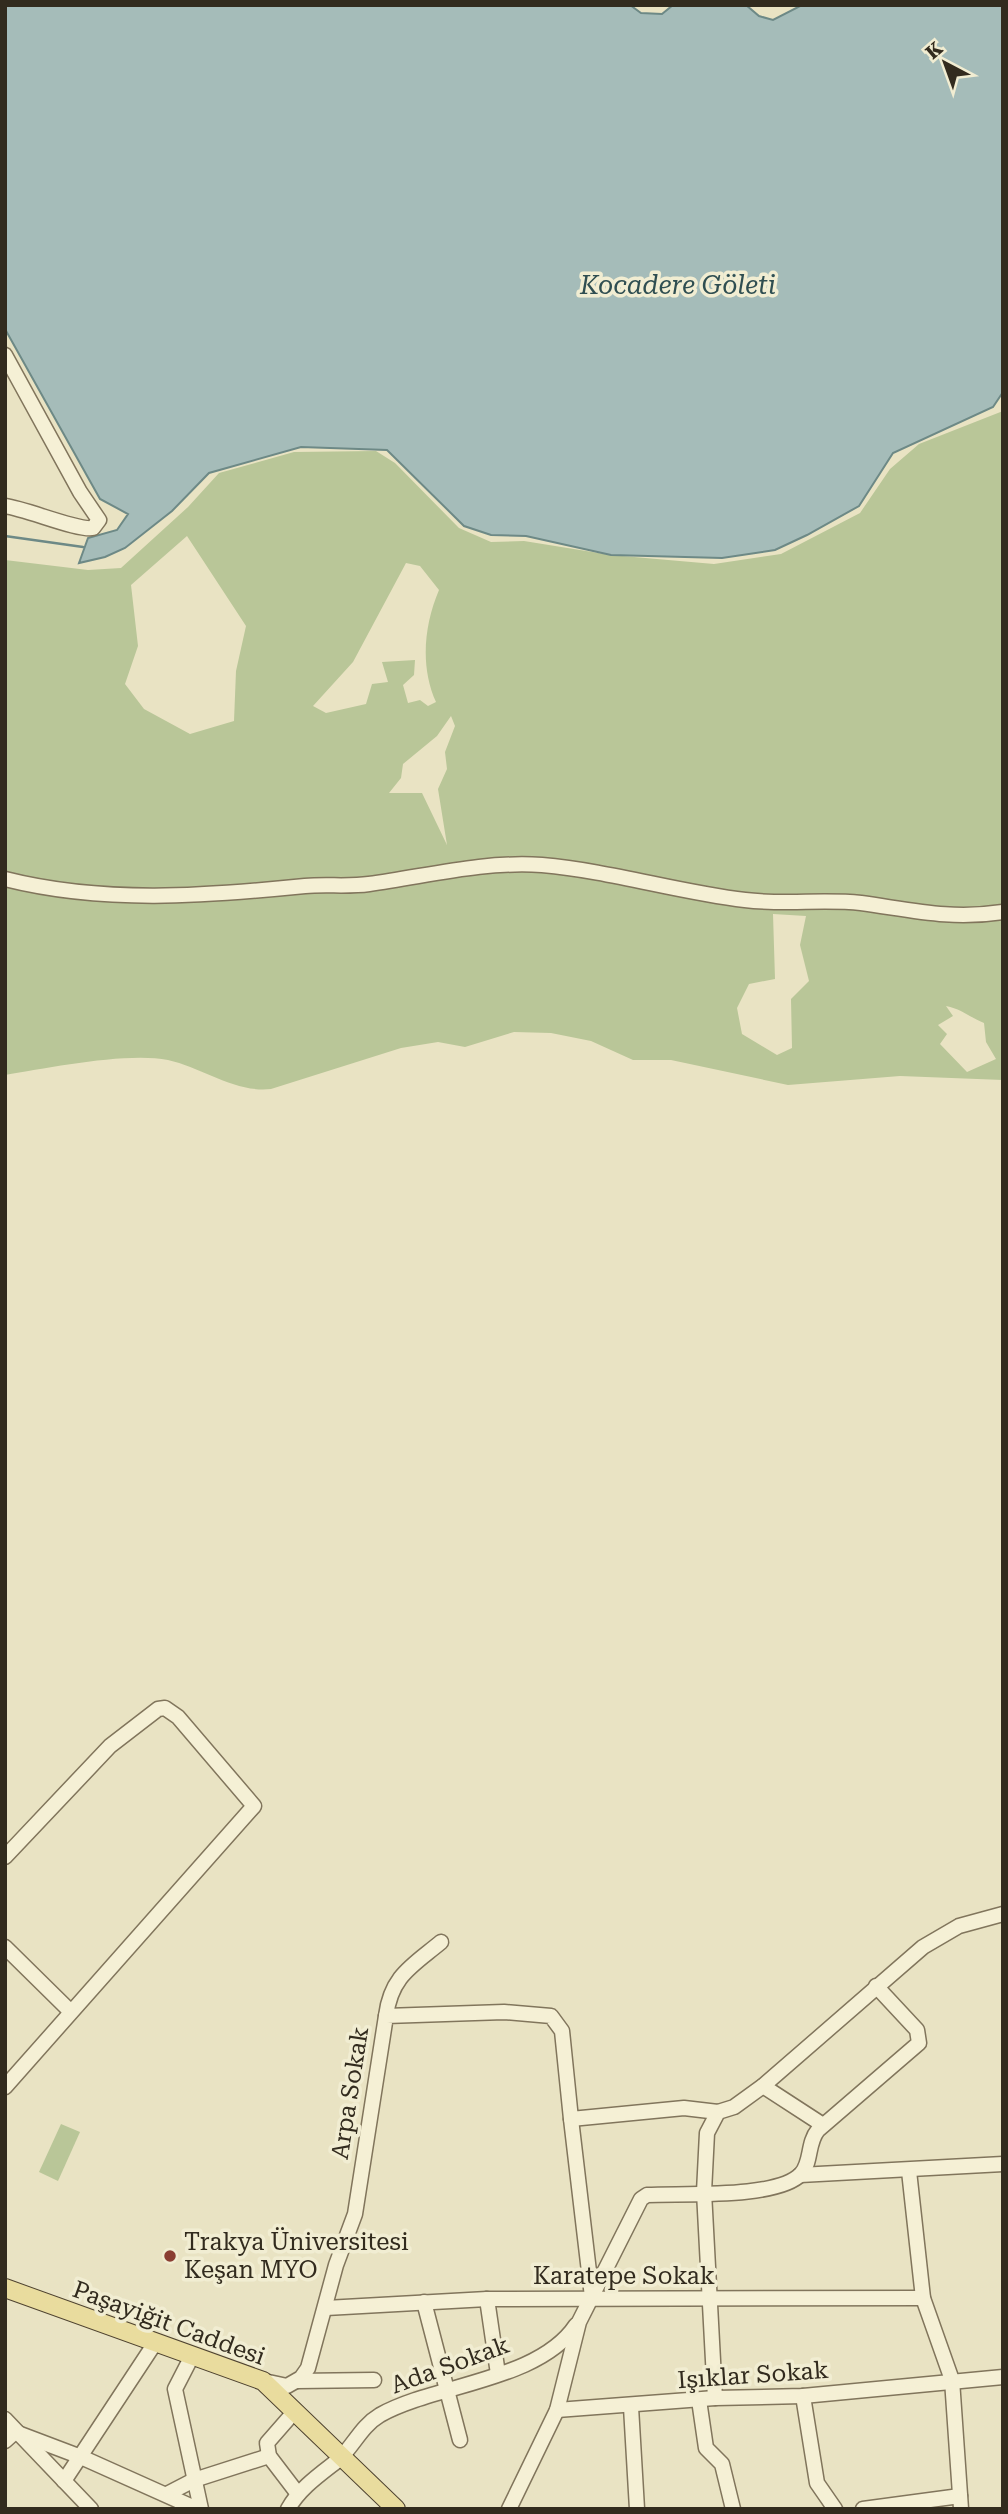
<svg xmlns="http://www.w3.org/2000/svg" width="1008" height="2514" font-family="'Roboto Serif',serif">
	<rect width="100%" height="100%" fill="#e9e3c3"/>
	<g fill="#b9c698" fill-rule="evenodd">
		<path d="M 1003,411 L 1003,1080 L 900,1076 L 788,1085 L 671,1060 L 633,1060 L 591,1041 L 551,1033 L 514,1032 L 465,1047 L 438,1042 L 401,1048 L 271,1089 C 235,1093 203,1068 168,1060 C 126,1052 49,1068 5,1075 L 5,560 L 88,570 L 121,568 L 188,507 L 219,473 L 294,452 L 376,451 L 395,463 L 459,528 L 491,542 L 524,541 L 611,555 L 714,564 L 781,554 L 860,513 L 890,469 L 919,444 ZM 187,536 L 246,626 L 236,671 L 234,721 L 190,734 L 144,709 L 125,684 L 138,646 L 131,585 ZM 406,563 L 420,566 L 439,590 C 424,625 420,667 436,702 L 428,706 L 420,700 L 408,703 L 403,685 L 414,675 L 415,660 L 382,662 L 388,682 L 372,684 L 366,704 L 326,713 L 313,706 L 353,662 ZM 451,716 L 455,726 L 445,752 L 447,769 L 438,789 L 447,845 L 422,793 L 389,793 L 401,778 L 403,764 L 437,736 ZM 773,914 L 806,916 L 800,945 L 809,981 L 791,999 L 792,1048 L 777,1055 L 742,1034 L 737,1008 L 749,984 L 775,979 ZM 946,1006 C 962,1009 969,1017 984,1023 L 986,1042 L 996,1059 L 967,1072 L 940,1044 L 947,1034 L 938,1025 L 953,1016 Z"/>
		<polygon points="61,2124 80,2132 58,2181 39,2172"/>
	</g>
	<polygon fill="#a5bcb9" stroke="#6d8986" stroke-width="2" points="5,5 630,5 641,13 662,14 673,5 746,5 759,16 773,20 802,5 1003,5 1003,392 993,407 893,453 859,506 807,535 775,550 722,558 611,555 526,536 491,535 464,526 387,450 301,447 209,473 172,511 125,548 105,557 79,563 88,538 117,530 128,514 100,499 5,329"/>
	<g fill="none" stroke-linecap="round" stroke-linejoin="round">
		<polyline stroke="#6d8986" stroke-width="2.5" points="5,536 83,547"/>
		<defs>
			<g id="minor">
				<path d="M 5,355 L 80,492 L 99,520 L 93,528 C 78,531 27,509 5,506"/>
				<path d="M 5,879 C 104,904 205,896 305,886 C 326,884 348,887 369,884 C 428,876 482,861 542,865 C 611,871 677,892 745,900 C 784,905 822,899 861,903 C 912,910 950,920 1003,912"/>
				<polyline points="5,1857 110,1746 158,1709 165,1708 178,1717 254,1806 5,2087"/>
				<polyline points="5,1947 70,2011"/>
				<path d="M 386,2016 C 391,1976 412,1966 441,1942"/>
				<polyline points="763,2086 823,2125"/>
				<polyline points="571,2119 592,2297"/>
				<polyline points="909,2171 923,2298 952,2380 961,2509"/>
				<polyline points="800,2175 1003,2164"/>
				<polyline points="487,2299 498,2374"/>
				<polyline points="424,2302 460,2440"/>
				<polyline points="326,2308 487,2299 923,2298"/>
				<polyline points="192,2356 175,2389 201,2509"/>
				<polyline points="264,2381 287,2386 301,2378 308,2368 336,2265 355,2214 386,2016 504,2012 551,2016 562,2031 571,2119 684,2108 718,2112"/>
				<polyline points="297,2381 374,2380"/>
				<polyline points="803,2396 817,2483 835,2509"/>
				<polyline points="715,2398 704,2192 707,2133 718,2112 734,2107 763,2086 923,1947 959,1926 1003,1914"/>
				<polyline points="699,2400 706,2448 722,2464 733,2509"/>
				<polyline points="631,2407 637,2509"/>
				<polyline points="557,2410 715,2398 803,2396 1003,2377"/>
				<polyline points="295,2411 267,2443 269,2456 298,2494"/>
				<polyline points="5,2419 91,2509"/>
				<polyline points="5,2441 15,2432 81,2457 197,2509"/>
				<polyline points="64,2481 155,2343"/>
				<polyline points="167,2494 194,2480 269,2456"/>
				<path d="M 288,2509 C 299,2489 319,2475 337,2461 C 354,2446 360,2427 380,2415 C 435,2384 539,2381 576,2325"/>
				<path d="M 509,2509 L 557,2410 L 579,2322 L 641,2199 L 647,2195 C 683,2193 777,2199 801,2174 C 812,2162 807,2143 818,2130 L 919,2043 L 917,2030 L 876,1986"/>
				<polyline points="863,2509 960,2496"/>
			</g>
			<polyline id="major" points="5,2288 263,2381 396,2509"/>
		</defs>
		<use href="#minor" stroke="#81755c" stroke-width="17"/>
		<use href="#major" stroke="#4f4330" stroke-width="20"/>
		<use href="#minor" stroke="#f5f0d5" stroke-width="14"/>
		<use href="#major" stroke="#e9dc9e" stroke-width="18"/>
	</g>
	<circle fill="#8a3e32" stroke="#f1edd2" stroke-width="2.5" cx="170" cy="2256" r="7"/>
	<g text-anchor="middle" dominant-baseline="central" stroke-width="7" stroke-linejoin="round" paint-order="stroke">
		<g font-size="24" fill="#322b1e" stroke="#f1edd2">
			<text transform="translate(350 2093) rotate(-81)">Arpa Sokak</text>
			<text x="624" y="2276">Karatepe Sokak</text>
			<text transform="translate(169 2323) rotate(20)">Paşayiğit Caddesi</text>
			<text transform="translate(450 2365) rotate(-20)">Ada Sokak</text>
			<text transform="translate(753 2375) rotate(-4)">Işıklar Sokak</text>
		</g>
		<g font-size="24" fill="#322b1e" stroke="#f1edd2" text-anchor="start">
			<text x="184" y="2242">Trakya Üniversitesi<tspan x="184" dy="28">Keşan MYO</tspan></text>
		</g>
		<g font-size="26" font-style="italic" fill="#2f4e51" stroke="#f1edd2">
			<text x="678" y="285">Kocadere Göleti</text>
		</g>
	</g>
	<rect width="1008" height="2514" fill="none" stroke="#322b1e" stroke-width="14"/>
	<g transform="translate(945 63) rotate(319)" stroke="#f1edd2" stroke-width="5" paint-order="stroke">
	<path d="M0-5L12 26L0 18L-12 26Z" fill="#322b1e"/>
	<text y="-10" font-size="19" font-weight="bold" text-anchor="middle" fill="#322b1e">K</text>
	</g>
</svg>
